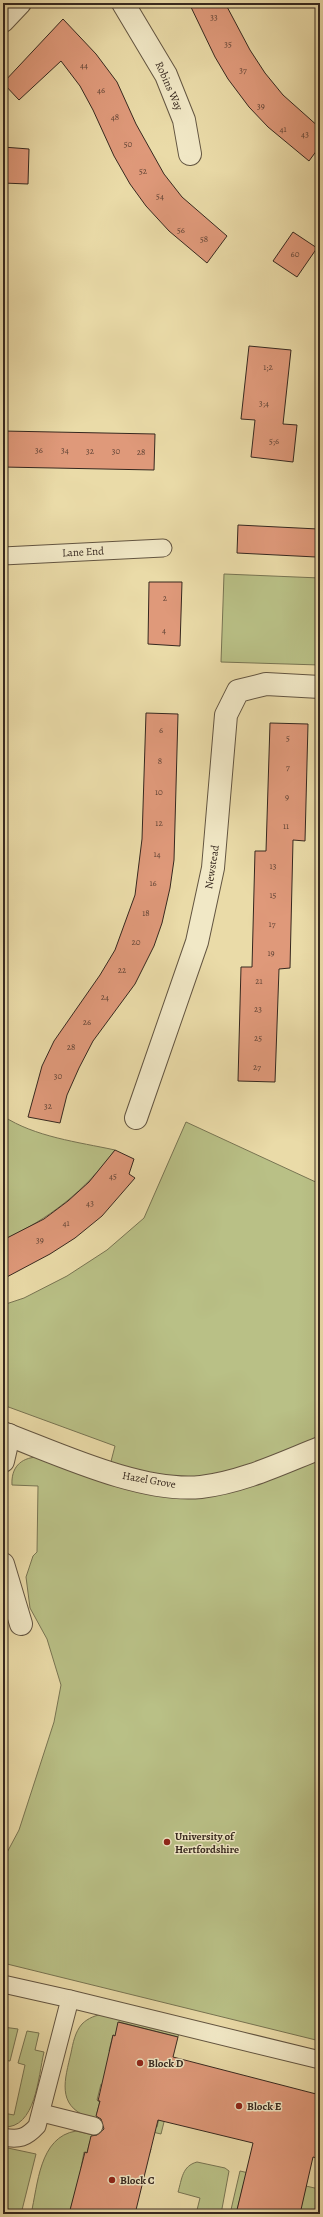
<svg xmlns="http://www.w3.org/2000/svg" width="323" height="2217" font-family="Alegreya,serif">
	<rect width="100%" height="100%" fill="#eadba8"/>
	<filter id="stains"><feTurbulence type="fractalNoise" baseFrequency=".005" numOctaves="4"/><feColorMatrix values="0 0 0 0 .2 0 0 0 0 .09 0 0 0 0 .02 0 0 0 .5 -.17"/></filter>
	<radialGradient id="worn" r=".72"><stop offset=".6" stop-color="#630" stop-opacity="0"/><stop offset="1" stop-color="#630" stop-opacity=".3"/></radialGradient>
	<g fill="#b9c086" stroke="#787452">
		<polygon points="224,574 320,578 320,665 221,662"/>
		<path d="M 3,1116 C 35,1137 78,1142 115,1150 C 86,1190 48,1220 3,1240 Z"/>
		<path d="M 186,1122 L 320,1184 L 320,2041 L 3,1963 L 3,1860 L 19,1830 L 54,1722 L 61,1685 L 47,1639 L 30,1608 L 26,1577 L 33,1556 L 37,1552 L 38,1486 L 12,1485 C 11,1468 20,1458 37,1457 L 108,1473 L 115,1446 L 3,1405 L 3,1305 L 24,1298 L 67,1276 L 107,1250 L 144,1218 Z"/>
		<path d="M 104,2014 L 180,2030 L 178,2037 L 119,2022 L 115,2036 L 113,2035 L 109,2051 L 111,2052 L 104,2085 L 101,2084 L 97,2100 L 100,2101 L 97,2113 L 157,2127 L 166,2088 L 171,2094 L 161,2134 L 88,2117 C 56,2105 65,2079 71,2053 C 73,2043 75,2032 82,2024 C 88,2018 96,2015 104,2014 Z"/>
		<polygon points="3,2027 18,2029 10,2061 3,2060"/>
		<path d="M 27,2031 L 39,2033 L 35,2050 L 44,2052 C 38,2077 36,2129 3,2127 L 3,2113 L 14,2115 L 25,2065 L 18,2063 Z"/>
		<path d="M 76,2131 L 151,2149 L 149,2155 L 90,2141 L 87,2153 L 84,2152 L 81,2168 L 83,2168 L 69,2214 L 31,2214 C 38,2185 39,2137 76,2131 Z"/>
		<polygon points="3,2147 36,2154 21,2214 3,2214"/>
		<path d="M 197,2162 L 225,2168 L 229,2171 L 221,2214 L 196,2214 L 200,2198 L 178,2192 C 182,2179 182,2166 197,2162 Z"/>
		<polygon points="240,2171 319,2189 320,2214 302,2214 303,2210 244,2183 236,2214 230,2214"/>
	</g>
	<g fill="#df997a" stroke="#36281f">
		<polygon points="189,3 225,3 250,50 265,73 283,95 320,128 320,146 309,161 268,127 249,107 228,79 215,57"/>
		<polygon points="63,19 96,54 117,82 136,124 164,174 182,197 227,236 207,263 169,231 146,206 130,184 114,156 93,110 80,86 61,61 19,100 3,83"/>
		<polygon points="3,147 29,149 28,184 3,183"/>
		<polygon points="293,232 317,248 297,277 273,261"/>
		<polygon points="249,346 291,350 283,424 297,425 293,462 251,457 255,420 241,419"/>
		<polygon points="3,431 155,434 154,470 3,467"/>
		<polygon points="238,525 318,529 316,557 237,553"/>
		<polygon points="149,582 182,582 180,646 148,644"/>
		<polygon points="146,713 178,714 174,860 170,888 162,923 154,946 135,984 93,1041 79,1068 67,1095 60,1123 28,1117 42,1066 54,1041 100,975 115,950 135,895 142,839"/>
		<polygon points="270,723 308,724 305,841 293,840 290,968 279,969 275,1082 238,1081 241,967 252,967 255,851 266,851"/>
		<polygon points="115,1150 134,1159 129,1174 135,1178 102,1216 75,1238 50,1254 3,1279 3,1240 44,1219 68,1201 89,1182"/>
		<polygon points="118,2022 178,2037 173,2057 320,2095 320,2159 313,2157 300,2214 236,2214 253,2143 158,2120 135,2214 69,2214 85,2152 87,2153 91,2136 97,2135 104,2129 101,2119 96,2116 100,2101 98,2101 113,2035 115,2036"/>
	</g>
	<g fill="none" stroke-linecap="round" stroke-linejoin="round">
		<defs>
			<g id="lane">
				<polyline points="3,556 163,548"/>
				<path d="M 3,1984 L 70,1999 L 37,2126 C 26,2138 19,2140 3,2137"/>
				<polyline points="70,1999 320,2060"/>
				<polyline points="42,2113 94,2126"/>
			</g>
			<g id="street">
				<polyline points="123,3 166,75 184,120 190,154"/>
				<polyline points="3,21 20,3"/>
				<polyline points="136,1118 197,942 213,868 226,715 238,691 266,684 320,687"/>
				<path d="M 3,1433 C 59,1454 141,1493 201,1487 C 243,1482 282,1463 320,1448"/>
				<polyline points="3,1461 9,1435"/>
				<polyline points="3,1564 21,1624"/>
			</g>
		</defs>
		<use href="#lane" stroke="#635541" stroke-width="19"/>
		<use href="#street" stroke="#635541" stroke-width="24"/>
		<use href="#lane" stroke="#f1e8c6" stroke-width="17"/>
		<use href="#street" stroke="#f1e8c6" stroke-width="22"/>
	</g>
	<g fill="#8f2418" stroke="#f1e8c6" stroke-width="1.5">
		<circle cx="167" cy="1842" r="4"/>
		<circle cx="140" cy="2063" r="4"/>
		<circle cx="239" cy="2106" r="4"/>
		<circle cx="112" cy="2180" r="4"/>
	</g>
	<g text-anchor="middle" dominant-baseline="central" stroke-width="3" stroke-linejoin="round" paint-order="stroke">
		<g font-size="9" fill="#604436">
			<text x="214" y="17">33</text>
			<text x="228" y="44">35</text>
			<text x="84" y="65">44</text>
			<text x="243" y="70">37</text>
			<text x="101" y="90">46</text>
			<text x="261" y="106">39</text>
			<text x="115" y="117">48</text>
			<text x="283" y="129">41</text>
			<text x="305" y="134">43</text>
			<text x="128" y="144">50</text>
			<text x="143" y="171">52</text>
			<text x="160" y="196">54</text>
			<text x="181" y="230">56</text>
			<text x="204" y="239">58</text>
			<text x="295" y="254">60</text>
			<text x="268" y="367">1;2</text>
			<text x="264" y="403">3;4</text>
			<text x="274" y="441">5;6</text>
			<text x="39" y="450">36</text>
			<text x="65" y="450">34</text>
			<text x="90" y="451">32</text>
			<text x="116" y="451">30</text>
			<text x="141" y="452">28</text>
			<text x="165" y="598">2</text>
			<text x="164" y="630">4</text>
			<text x="161" y="730">6</text>
			<text x="288" y="738">5</text>
			<text x="160" y="761">8</text>
			<text x="288" y="767">7</text>
			<text x="159" y="792">10</text>
			<text x="287" y="797">9</text>
			<text x="159" y="823">12</text>
			<text x="286" y="826">11</text>
			<text x="157" y="854">14</text>
			<text x="273" y="866">13</text>
			<text x="153" y="883">16</text>
			<text x="273" y="895">15</text>
			<text x="146" y="913">18</text>
			<text x="272" y="924">17</text>
			<text x="136" y="942">20</text>
			<text x="271" y="953">19</text>
			<text x="122" y="970">22</text>
			<text x="259" y="981">21</text>
			<text x="105" y="997">24</text>
			<text x="258" y="1009">23</text>
			<text x="87" y="1022">26</text>
			<text x="258" y="1038">25</text>
			<text x="71" y="1047">28</text>
			<text x="257" y="1067">27</text>
			<text x="58" y="1076">30</text>
			<text x="48" y="1106">32</text>
			<text x="113" y="1176">45</text>
			<text x="90" y="1203">43</text>
			<text x="66" y="1223">41</text>
			<text x="40" y="1240">39</text>
		</g>
		<g font-size="11" fill="#36281f" stroke="#f1e8c6">
			<text transform="translate(169 86) rotate(66)">Robins Way</text>
			<text transform="translate(83 552) rotate(-3)">Lane End</text>
			<text transform="translate(212 867) rotate(-81)">Newstead</text>
			<text transform="translate(149 1480) rotate(10)">Hazel Grove</text>
		</g>
		<g font-size="11" font-weight="bold" fill="#36281f" stroke="#f1e8c6" text-anchor="start">
			<text x="175" y="1836">University of<tspan x="175" dy="13">Hertfordshire</tspan></text>
			<text x="148" y="2063">Block D</text>
			<text x="247" y="2106">Block E</text>
			<text x="120" y="2180">Block C</text>
		</g>
	</g>
	<rect width="323" height="2217" fill="none" stroke="#eadba8" stroke-width="16"/>
	<rect x="4" y="4" width="315" height="2209" fill="none" stroke="#36281f" stroke-width="2"/>
	<rect x="8" y="8" width="307" height="2201" fill="none" stroke="#36281f"/>
	<rect width="100%" height="100%" filter="url(#stains)"/>
	<rect width="100%" height="100%" fill="url(#worn)"/>
</svg>
